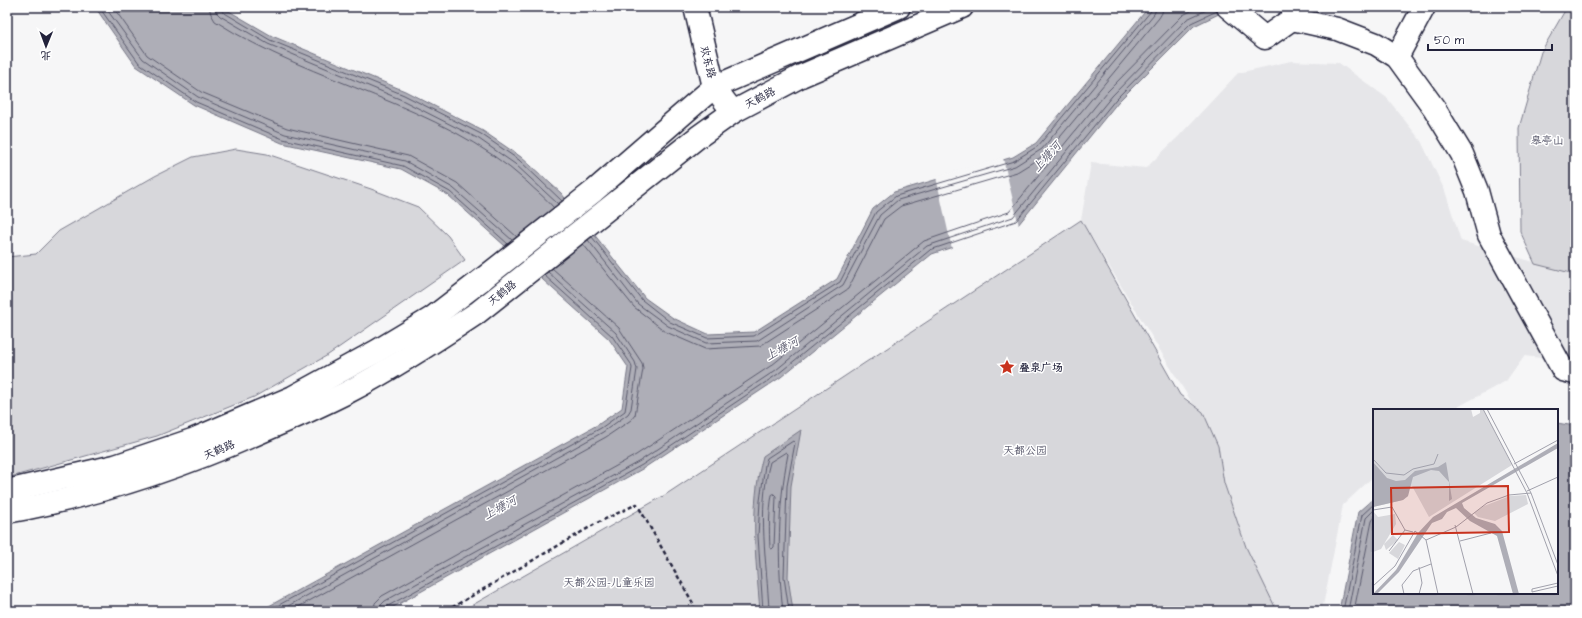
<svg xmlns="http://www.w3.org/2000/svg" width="1582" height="618" font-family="'Architects Daughter','LXGW WenKai TC',sans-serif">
	<rect width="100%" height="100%" fill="#f6f6f7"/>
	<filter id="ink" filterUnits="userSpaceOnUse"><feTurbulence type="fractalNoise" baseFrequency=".025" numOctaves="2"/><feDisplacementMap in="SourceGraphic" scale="8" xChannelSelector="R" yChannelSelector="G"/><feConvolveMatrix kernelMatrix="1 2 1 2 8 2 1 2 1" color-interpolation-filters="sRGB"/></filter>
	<g filter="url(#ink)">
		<polygon fill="#e6e6e9" points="1291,61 1339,63 1387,98 1421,141 1445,191 1461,241 1575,274 1575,362 1524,356 1506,381 1452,410 1374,410 1374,476 1343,505 1322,611 1264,611 1246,547 1224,483 1218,446 1203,412 1192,403 1081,220 1091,163 1146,168 1179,136 1238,73"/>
		<g fill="#d7d7db" stroke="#7c7c8b">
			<polygon points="1567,7 1575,7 1575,274 1535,264 1520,231 1519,128 1541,52"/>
			<polygon points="236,149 267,154 371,189 418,207 448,236 465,260 328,355 254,397 157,436 7,478 7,257 36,254 59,231 155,176 193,157"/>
			<polygon points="1081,220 1180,395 1203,412 1218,446 1224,483 1246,547 1277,611 462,611 665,495"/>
		</g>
		<g fill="#aeaeb7" stroke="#767685">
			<polygon points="95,7 222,7 272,36 405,91 483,131 521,157 561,193 645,298 673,318 708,334 754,332 837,279 873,209 894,192 1013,157 1036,143 1149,7 1233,7 1194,26 1118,102 1018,225 932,254 781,377 644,468 386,611 260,611 599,424 622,408 628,367 609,339 448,195 401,169 282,143 194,105 136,66"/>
			<polygon points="1557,423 1575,426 1575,611 1339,611 1358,512 1374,498 1374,593 1557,593"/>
			<path d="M 801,430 L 791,486 L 788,577 L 793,611 L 760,611 C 756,560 749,507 763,456 Z"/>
		</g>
		<polygon fill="#f6f6f7" points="1003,158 1019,226 952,249 936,177"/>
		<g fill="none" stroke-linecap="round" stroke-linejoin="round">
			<g stroke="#5a5a6d" stroke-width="1">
				<polyline points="99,7 139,63 196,102 283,139 403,166 450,192 508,244"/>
				<polyline points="105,7 143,59 198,97 285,134 405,161 453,188 512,240"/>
				<polyline points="113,7 147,55 201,92 287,128 408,156 457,183 517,237"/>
				<path d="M 209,7 L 211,14 L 215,21 C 314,85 438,102 527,182 C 536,191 546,198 554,208"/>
				<polyline points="215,7 216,12 220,16 268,44 402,100 479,139 515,164 558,204"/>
				<polyline points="220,7 223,12 270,40 404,95 481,134 519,160 562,201"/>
				<polyline points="592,237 642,300 670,322 707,338 754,336 840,282 876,212 896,196 1014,161 1038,146 1151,11 1152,7"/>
				<polyline points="588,240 638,304 668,326 706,343 757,341 843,285 880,215 898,200 1015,166 1042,149 1154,14 1157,7"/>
				<polyline points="583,244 634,307 666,332 705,349 760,346 848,289 884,219 901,206 1017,172 1046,154 1159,18 1162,13 1163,7"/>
				<path d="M 774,494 L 776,496 L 774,547 L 772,549 L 770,548 C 769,530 769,512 772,495 Z"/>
				<polyline points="268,611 601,428 625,411 632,368 631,364 612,336 544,275"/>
				<polyline points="279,611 603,432 628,414 631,409 637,369 635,362 616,333 548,272"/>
				<polyline points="291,611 606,437 631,420 635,415 643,369 642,363 619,328 552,268"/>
				<polyline points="374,611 375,603 382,596 636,455 772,365 924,241 1009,212 1107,92 1183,15 1199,7"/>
				<polyline points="380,611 381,605 385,601 640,461 776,370 927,246 1013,217 1112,96 1187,19 1213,7"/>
				<polyline points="385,611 388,606 642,465 778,374 930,250 1016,221 1116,99 1191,23 1217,11"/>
				<polyline points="763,611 758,536 760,501 765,465 767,458 793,441 795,443 787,486 784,577 789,611"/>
				<path d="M 769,611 C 767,562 757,511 770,462 L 786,452 L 788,454 C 778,506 777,559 783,611"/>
				<polyline points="1343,611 1362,515 1374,504"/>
				<polyline points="1348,611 1366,518 1374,510"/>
				<polyline points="1354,611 1372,521 1374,518"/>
			</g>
			<defs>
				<g id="minor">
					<polyline points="695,7 714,87 733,112"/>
					<polyline points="1292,19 1337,29 1376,44 1397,57 1434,108 1462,154 1477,191 1489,235 1563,370 1575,373"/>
					<polyline points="1397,57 1424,7"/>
				</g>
				<g id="major">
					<polyline points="1228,7 1265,38 1292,19 1300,7"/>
					<polyline points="7,491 115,466 192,440 293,397 377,351 432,318 484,278 594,191 714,87 899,7"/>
					<path d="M 7,512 C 96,496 180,468 263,431 C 291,419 320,406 348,392 C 392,369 435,341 477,313 L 698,137 L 733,112 L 801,76 L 962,7"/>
				</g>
			</defs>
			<use href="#minor" stroke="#22223b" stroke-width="25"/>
			<use href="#major" stroke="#22223b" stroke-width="25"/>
			<polyline stroke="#22223b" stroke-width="2.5" stroke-dasharray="4 3" stroke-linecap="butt" points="446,611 597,523 637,504 694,605 694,611"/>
			<use href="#minor" stroke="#fff" stroke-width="22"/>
			<use href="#major" stroke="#fff" stroke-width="22"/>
		</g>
	</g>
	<defs>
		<symbol id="sight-bare" viewBox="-9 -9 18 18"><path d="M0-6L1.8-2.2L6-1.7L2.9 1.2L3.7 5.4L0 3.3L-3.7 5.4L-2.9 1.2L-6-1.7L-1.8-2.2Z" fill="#c8321e" stroke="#fff" stroke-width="2.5" paint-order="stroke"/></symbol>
	</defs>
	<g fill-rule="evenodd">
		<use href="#sight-bare" x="996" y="356" width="22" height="22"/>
	</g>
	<g text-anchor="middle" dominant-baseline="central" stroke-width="3" stroke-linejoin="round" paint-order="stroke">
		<g font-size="11" fill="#22223b" stroke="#fff">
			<text transform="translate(708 62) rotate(76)">欢东路</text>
			<text transform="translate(760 98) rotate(-28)">天鹤路</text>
			<text transform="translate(502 293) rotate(-39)">天鹤路</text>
			<text transform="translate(219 450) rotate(-23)">天鹤路</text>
		</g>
		<g font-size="11" fill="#58586b" stroke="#fff">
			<text x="1547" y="140">皋亭山</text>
			<text x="1025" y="450">天都公园</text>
			<text x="609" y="582">天都公园-儿童乐园</text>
		</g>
		<g font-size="11" font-weight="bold" fill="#22223b" stroke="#fff" text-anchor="start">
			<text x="1019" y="367">叠泉广场</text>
		</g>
		<g font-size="12" font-style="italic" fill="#5a5a6d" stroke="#fff">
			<text transform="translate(1047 157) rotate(-48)">上塘河</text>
			<text transform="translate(782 349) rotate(-29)">上塘河</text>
			<text transform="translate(500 508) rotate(-29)">上塘河</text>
		</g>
	</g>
	<g transform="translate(1373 409)">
		<rect width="185" height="185" fill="#f6f6f7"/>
		<path d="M 0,0 L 98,0 L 100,8 L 107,4 L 107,0 L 110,0 L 139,56 L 56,108 L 39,77 L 36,77 L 35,87 L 30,91 L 0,98 ZM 153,86 L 155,95 L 122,112 L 105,108 L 101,104 L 111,97 L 137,87 ZM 0,102 L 5,108 L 22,105 L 23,115 L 8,140 L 0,143 ZM 20,126 L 25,131 L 13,141 L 11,135 ZM 26,133 L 32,136 L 25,150 L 16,144 Z" fill="#d7d7db"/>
		<path d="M 185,34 L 185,39 L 89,94 L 91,99 L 103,109 L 122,115 L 129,122 L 146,185 L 140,185 L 124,127 L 97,112 L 83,99 L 74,103 L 69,110 L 59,114 L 26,163 L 4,185 L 0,185 L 23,161 L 45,124 L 60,108 ZM 0,53 L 14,69 L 23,72 L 32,71 L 42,62 L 65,58 L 73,53 L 79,90 L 76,92 L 76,73 L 66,62 L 58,61 L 40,68 L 35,87 L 30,91 L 0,98 Z" fill="#aeaeb7"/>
		<path fill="none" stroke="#a1a1ac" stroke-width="1" d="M 110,0 L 154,84 L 185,167M 114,0 L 158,84 L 185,156M 0,50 L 13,64 L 31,66 L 40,60 L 61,55 L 65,45M 141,55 L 185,31M 154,82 L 185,68M 0,101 L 19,98 L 32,121 L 40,123M 82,116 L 100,185M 53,131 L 65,185M 87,132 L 118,124M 16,142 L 32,121M 46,158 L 49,174 L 46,185M 185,174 L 159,180 L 159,183 L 185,177M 0,177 L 22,157 L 42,122 L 53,131 L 83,118 L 114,94 L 136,86 L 158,84M 31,185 L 29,176 L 40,162 L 58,155"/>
		<path fill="#c8321e" fill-opacity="0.15" stroke="#c8321e" stroke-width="2" d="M 135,77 L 136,123 L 19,125 L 18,79 Z"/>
		<rect width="185" height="185" fill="none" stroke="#22223b" stroke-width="2"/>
	</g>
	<rect width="1582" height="618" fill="none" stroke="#fff" stroke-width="24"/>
	<rect x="12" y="12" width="1558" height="594" fill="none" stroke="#22223b" stroke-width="1.5" filter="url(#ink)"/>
	<g transform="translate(46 46) rotate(181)" stroke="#ffffff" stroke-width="3" paint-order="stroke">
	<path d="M0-3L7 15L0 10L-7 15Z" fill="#22223b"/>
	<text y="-6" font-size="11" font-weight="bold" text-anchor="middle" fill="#22223b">北</text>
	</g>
	<path d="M1428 44v6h124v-6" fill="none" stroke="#22223b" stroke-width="2"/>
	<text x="1434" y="44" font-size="12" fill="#22223b" stroke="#ffffff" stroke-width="3" paint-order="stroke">50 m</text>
</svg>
